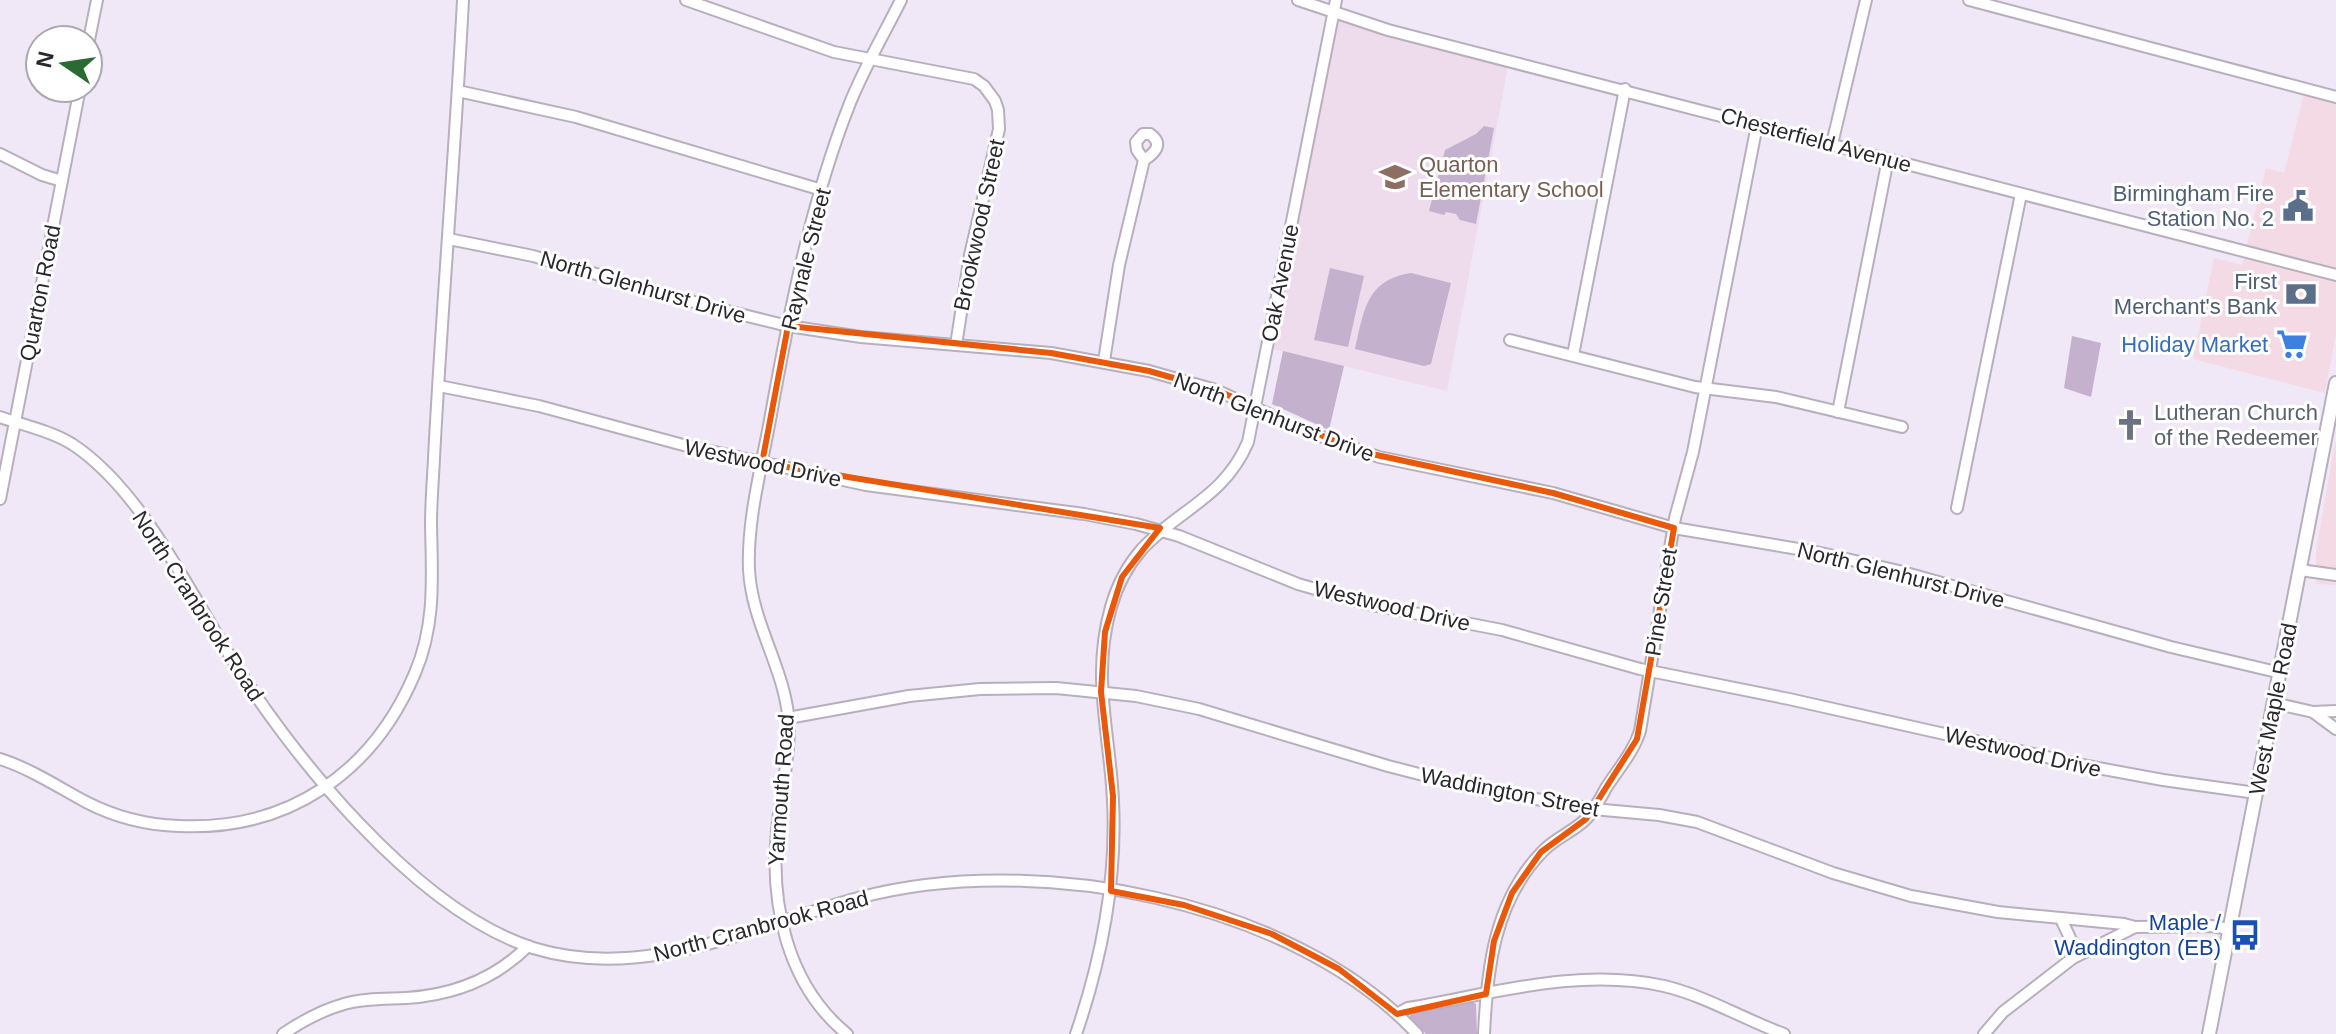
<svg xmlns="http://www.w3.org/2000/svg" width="2336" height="1034" font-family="Arial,sans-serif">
	<rect width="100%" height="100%" fill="#f1e8f7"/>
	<g fill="#f3dae4">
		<polygon points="2304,94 2336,103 2336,334 2325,393 2193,359 2214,258 2242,265 2266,168 2284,173"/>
		<polygon points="2335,442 2336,442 2336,585 2316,584 2316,551"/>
	</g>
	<polygon fill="#eedbec" points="1334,16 1509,61 1447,391 1269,348"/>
	<g fill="#c3b1ce">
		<polygon points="1484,126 1494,128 1476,224 1460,220 1456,214 1446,212 1444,215 1429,211 1445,150 1476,134"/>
		<polygon points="1330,268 1364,276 1348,347 1314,340"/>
		<path d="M 1411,273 L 1451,283 L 1431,364 L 1424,366 L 1355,349 C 1364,311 1366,280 1411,273 Z"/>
		<polygon points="2072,336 2101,343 2091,397 2064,388"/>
		<polygon points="1283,351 1344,366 1329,430 1272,404"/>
		<polygon points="1472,1002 1476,1004 1477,1034 1426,1034 1410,1019 1410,1014 1417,1011"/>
	</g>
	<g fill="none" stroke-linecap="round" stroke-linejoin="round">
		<defs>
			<g id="minor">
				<polyline points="686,0 834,52 974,79 984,86 995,101 998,110 999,129 970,255 956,345"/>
				<polyline points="1298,0 1388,30 2336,275"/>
				<polyline points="1969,0 2336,97"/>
				<polyline points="88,45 97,0"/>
				<polyline points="458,91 576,117 822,190"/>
				<polyline points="1832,144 1866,0"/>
				<polyline points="0,154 42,175 62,181"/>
				<polyline points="449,239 533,256 715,308 788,326 861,337 1051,353 1149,371 1216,390 1303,430 1379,457 1553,493 1674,528 1816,552 1899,571 2171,647 2281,673"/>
				<polyline points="1510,340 1695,387 1776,397 1902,427"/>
				<polyline points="1573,355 1625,89"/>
				<path d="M 1104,361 L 1119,265 L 1144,160 C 1155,153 1164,144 1150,134 L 1143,134 L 1136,142 L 1137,150 L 1144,160"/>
				<polyline points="439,386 539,406 687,446 866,485 1084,514 1136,524 1179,536 1298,584 1367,604 1502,630 1640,669 1789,699 2082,765 2163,780 2256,793"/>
				<polyline points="1838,412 1888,159"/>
				<path d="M 0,417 C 23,425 51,431 72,444 C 138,487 185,583 225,648 C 288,752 415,910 533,948 C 644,982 752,927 858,898 C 1030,851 1292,899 1417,1034"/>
				<polyline points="0,499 80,88"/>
				<polyline points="1957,508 2021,194"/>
				<polyline points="2300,570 2336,575"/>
				<polyline points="2274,703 2313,712 2336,711"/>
				<polyline points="2313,712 2336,729"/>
				<polyline points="788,718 909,696 980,689 1056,688 1136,696 1199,709 1388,766 1473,788 1593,809 1659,815 1697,822 1833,873 1911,896 1998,912 2124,924 2135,927 2211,926 2230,929"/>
				<path d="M 0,759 C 31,769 58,787 86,802 C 115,817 147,825 179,826 C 288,831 373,773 415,673 C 436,624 432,576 431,524 C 431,502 433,480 434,458 C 442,305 455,153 463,0"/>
				<polyline points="2061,919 2071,940 2073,958"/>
				<path d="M 1397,1014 L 1408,1008 C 1491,994 1579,967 1664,986 C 1706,996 1743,1019 1784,1034"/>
				<path d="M 283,1034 C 302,1021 323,1010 344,1004 C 364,998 386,999 406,998 C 453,995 495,979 528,946"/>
				<path d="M 847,1034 C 787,985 770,904 777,831 C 780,797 789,762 789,728 C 788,673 752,626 749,570 C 747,521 761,469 770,420 C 789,314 810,204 850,103 C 864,68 884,34 901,0"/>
				<path d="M 1076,1034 C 1102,958 1117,881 1113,801 C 1110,733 1091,677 1111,607 C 1117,586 1127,566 1142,549 C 1179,509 1224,498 1248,442 L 1336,0"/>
				<path d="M 1484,1034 C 1487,969 1494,902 1542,852 C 1555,838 1573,832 1586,819 C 1594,811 1600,799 1606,788 C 1618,769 1633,753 1640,731 L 1675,518 L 1693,452 L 1757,125"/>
				<polyline points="1984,1034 2003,1012 2073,958 2135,927"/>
			</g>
			<polyline id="major" points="2209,1034 2336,383"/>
		</defs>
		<use href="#minor" stroke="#b8afbd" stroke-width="14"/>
		<use href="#major" stroke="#b8afbd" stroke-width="16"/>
		<use href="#minor" stroke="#fff" stroke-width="10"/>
		<use href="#major" stroke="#fff" stroke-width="12"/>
	</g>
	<path fill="none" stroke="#e8590c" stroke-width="6" stroke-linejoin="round" d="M 788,326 L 1051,353 L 1149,371 L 1216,390 L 1358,451 L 1553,493 L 1674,528 L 1637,739 L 1586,819 L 1541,852 L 1512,893 L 1494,941 L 1486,994 L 1397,1014 L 1339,969 L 1272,934 L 1184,905 L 1111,891 L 1113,796 L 1101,692 L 1105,632 L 1122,577 L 1160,528 L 762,463 Z"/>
	<defs>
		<symbol id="school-bare" viewBox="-9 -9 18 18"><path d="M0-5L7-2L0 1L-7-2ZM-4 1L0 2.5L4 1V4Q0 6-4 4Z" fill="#8d6e63" stroke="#fff" stroke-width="2.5" paint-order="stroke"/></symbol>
		<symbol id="civic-bare" viewBox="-9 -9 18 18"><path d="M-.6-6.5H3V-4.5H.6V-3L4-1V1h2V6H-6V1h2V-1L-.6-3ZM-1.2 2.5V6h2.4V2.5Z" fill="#5c6f8a" stroke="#fff" stroke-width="2.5" paint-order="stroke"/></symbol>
		<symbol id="bank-bare" viewBox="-9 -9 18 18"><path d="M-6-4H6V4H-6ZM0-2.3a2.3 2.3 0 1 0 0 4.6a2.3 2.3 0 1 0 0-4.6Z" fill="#5c6f8a" stroke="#fff" stroke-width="2.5" paint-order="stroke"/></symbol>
		<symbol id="supermarket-bare" viewBox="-9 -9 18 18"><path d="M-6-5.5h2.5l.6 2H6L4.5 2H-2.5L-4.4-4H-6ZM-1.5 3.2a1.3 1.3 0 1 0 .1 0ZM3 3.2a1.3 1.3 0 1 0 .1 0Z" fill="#3f7fe0" stroke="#fff" stroke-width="2.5" paint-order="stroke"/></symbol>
		<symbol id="church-bare" viewBox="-9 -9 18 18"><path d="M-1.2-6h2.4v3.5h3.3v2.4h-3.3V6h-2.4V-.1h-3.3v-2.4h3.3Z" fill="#6b7280" stroke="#fff" stroke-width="2.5" paint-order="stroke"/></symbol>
		<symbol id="bus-bare" viewBox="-9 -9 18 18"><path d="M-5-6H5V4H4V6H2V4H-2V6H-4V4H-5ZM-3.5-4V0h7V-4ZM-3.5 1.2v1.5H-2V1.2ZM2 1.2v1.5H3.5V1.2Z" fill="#1a4fb4" stroke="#fff" stroke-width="2.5" paint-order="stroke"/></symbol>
	</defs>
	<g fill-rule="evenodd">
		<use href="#school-bare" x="1373" y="155" width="44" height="44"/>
		<use href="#civic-bare" x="2276" y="184" width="44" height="44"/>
		<use href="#bank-bare" x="2279" y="272" width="44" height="44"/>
		<use href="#supermarket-bare" x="2270" y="322" width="44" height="44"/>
		<use href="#church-bare" x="2108" y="403" width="44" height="44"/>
		<use href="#bus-bare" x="2223" y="913" width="44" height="44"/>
	</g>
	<g text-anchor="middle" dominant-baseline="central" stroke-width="6" stroke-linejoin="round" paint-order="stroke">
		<g font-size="22" fill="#2b282d" stroke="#fff">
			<text transform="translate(1816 140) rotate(15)">Chesterfield Avenue</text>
			<text transform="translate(979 225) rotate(-78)">Brookwood Street</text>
			<text transform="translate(806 259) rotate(-76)">Raynale Street</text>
			<text transform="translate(1280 283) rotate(-79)">Oak Avenue</text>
			<text transform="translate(643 287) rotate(16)">North Glenhurst Drive</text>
			<text transform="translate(40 293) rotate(-79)">Quarton Road</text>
			<text transform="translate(1274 417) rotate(21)">North Glenhurst Drive</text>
			<text transform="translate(763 463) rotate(12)">Westwood Drive</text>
			<text transform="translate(1901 575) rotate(14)">North Glenhurst Drive</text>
			<text transform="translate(1661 602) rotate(-81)">Pine Street</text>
			<text transform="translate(198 606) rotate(57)">North Cranbrook Road</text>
			<text transform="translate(1392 606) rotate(13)">Westwood Drive</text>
			<text transform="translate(2273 709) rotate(-79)">West Maple Road</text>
			<text transform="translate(2023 752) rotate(13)">Westwood Drive</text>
			<text transform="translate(781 790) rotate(-86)">Yarmouth Road</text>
			<text transform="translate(1510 792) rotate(11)">Waddington Street</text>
			<text transform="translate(761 926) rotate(-15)">North Cranbrook Road</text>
		</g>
		<g font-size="22" fill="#785e54" stroke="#fff" text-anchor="start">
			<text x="1419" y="164">Quarton<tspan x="1419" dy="25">Elementary School</tspan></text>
		</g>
		<g font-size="22" fill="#4e5e75" stroke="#fff" text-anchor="end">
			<text x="2274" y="193">Birmingham Fire<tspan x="2274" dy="25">Station No. 2</tspan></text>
			<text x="2277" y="281">First<tspan x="2277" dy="25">Merchant's Bank</tspan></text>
		</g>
		<g font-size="22" fill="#366cbe" stroke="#fff" text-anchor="end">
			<text x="2268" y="344">Holiday Market</text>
		</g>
		<g font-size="22" fill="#5b616d" stroke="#fff" text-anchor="start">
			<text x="2154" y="412">Lutheran Church<tspan x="2154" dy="25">of the Redeemer</tspan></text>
		</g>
		<g font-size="22" fill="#164399" stroke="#fff" text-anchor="end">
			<text x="2221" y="922">Maple /<tspan x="2221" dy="25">Waddington (EB)</tspan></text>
		</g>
	</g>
	<g transform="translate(64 64) rotate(283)"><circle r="38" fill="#ffffff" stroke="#aaa9ab" stroke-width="2"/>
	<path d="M0-6L14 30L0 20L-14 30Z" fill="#2a6a33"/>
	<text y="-12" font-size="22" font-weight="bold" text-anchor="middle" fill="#2b282d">N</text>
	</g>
</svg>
